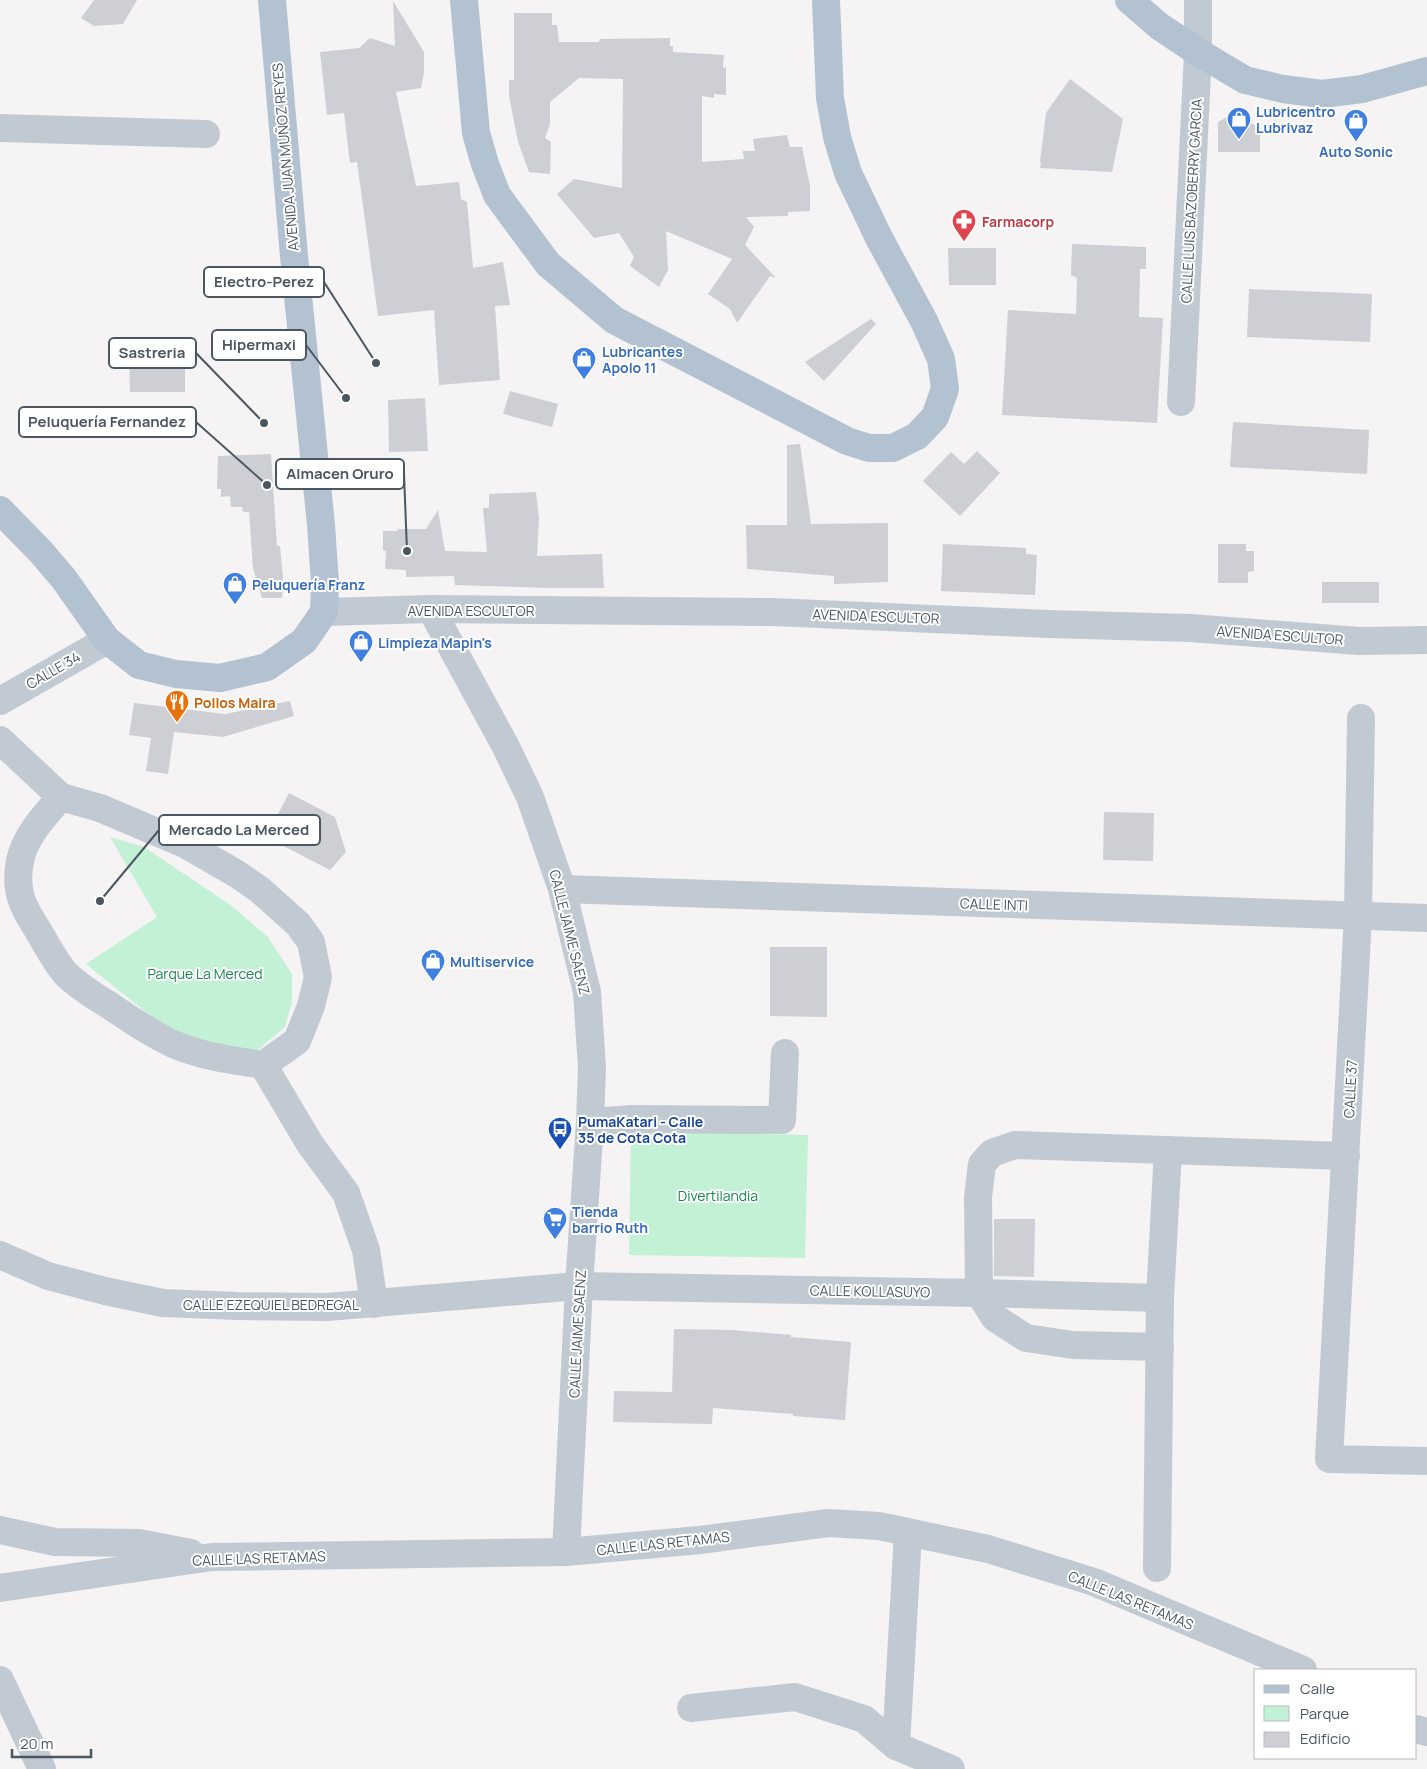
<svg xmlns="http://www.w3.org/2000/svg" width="1427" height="1769" font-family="Manrope,sans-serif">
	<rect width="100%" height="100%" fill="#f5f3f3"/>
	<g fill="#c3f1d5">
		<polygon points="110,837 144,847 229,904 268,937 292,974 292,1002 285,1027 258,1050 232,1056 178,1038 86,964 157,917"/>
		<polygon points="631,1131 808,1135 805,1258 629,1255"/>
	</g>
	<g fill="#cdcfd5">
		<polygon points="94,0 137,0 123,24 94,26 81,18"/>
		<polygon points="393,1 424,52 424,73 421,88 396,92 416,186 459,182 461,199 467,202 473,268 503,262 510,305 495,306 500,380 439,385 434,310 378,316 357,162 350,163 344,113 327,115 320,52 359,48 370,38 395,46"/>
		<polygon points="514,13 552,13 552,25 557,25 559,42 599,42 600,39 670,38 670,46 673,46 673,52 724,55 723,68 726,67 726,95 714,94 714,98 702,96 702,162 744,159 743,151 755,151 753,139 787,135 790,147 802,147 810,186 810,211 788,212 788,216 746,217 754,227 745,245 776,278 770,276 737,323 730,309 708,294 732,259 666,231 668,270 659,287 630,266 634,257 619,233 594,238 557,194 574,179 622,188 623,79 579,78 550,102 550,124 545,138 551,142 550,174 529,172 518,142 509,96 509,80 514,80"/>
		<polygon points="1070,79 1123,119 1112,172 1040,168 1041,162 1040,162 1046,113"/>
		<polygon points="1231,115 1260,127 1260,152 1218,152 1218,122"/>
		<polygon points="1072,244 1146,247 1146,269 1140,269 1139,317 1163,318 1157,423 1002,415 1008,310 1076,314 1077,278 1071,275"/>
		<polygon points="948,248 996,248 996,285 949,285"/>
		<polygon points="1249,289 1372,294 1370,342 1247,337"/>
		<polygon points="871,319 876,324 824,381 805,362"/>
		<polygon points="129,351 185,351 185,392 130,392"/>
		<polygon points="510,391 558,404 552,427 503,414"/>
		<polygon points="425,398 428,451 389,452 388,400"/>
		<polygon points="1233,422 1369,430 1367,474 1230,467"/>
		<polygon points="800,444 811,524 888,523 888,582 834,584 834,576 747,569 746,525 787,525 787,445"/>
		<polygon points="977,451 1000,473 960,516 923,481 951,452 964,464"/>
		<polygon points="271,454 277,546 280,546 283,578 282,598 262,598 253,568 249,512 243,512 242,507 231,507 230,496 221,497 221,489 217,489 218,456"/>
		<polygon points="536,492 539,519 537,556 602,554 604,588 552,588 455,585 454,576 406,577 406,570 385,569 386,551 383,550 383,531 398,531 397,529 426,529 438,510 445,551 487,552 483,508 489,508 489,494"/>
		<polygon points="943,544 1026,548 1026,554 1037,555 1035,595 941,591"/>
		<polygon points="1218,544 1246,544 1246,551 1254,551 1254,571 1248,572 1248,583 1218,583"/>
		<rect x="1322" y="582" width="57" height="21"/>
		<polygon points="290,701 294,716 223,737 174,732 168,774 146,771 151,738 129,735 134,703 225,714"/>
		<polygon points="289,793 335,817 346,852 330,870 266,837"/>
		<polygon points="1104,812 1154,813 1153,861 1103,860"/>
		<polygon points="770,947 827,947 827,1017 770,1016"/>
		<polygon points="994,1219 1035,1219 1034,1277 994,1276"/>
		<polygon points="674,1329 731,1330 791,1335 791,1337 851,1342 845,1420 793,1416 793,1414 713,1408 712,1424 613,1422 614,1391 672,1392"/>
	</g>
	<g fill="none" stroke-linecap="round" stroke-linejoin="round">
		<g stroke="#c1cad2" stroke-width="28">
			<polyline points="0,128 206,134"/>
			<polyline points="1181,402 1198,52 1198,0"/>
			<polyline points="431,609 506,747 530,797 562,889 587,992 592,1068 590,1122 579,1286 566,1552"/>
			<polyline points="324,612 431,609 773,612 1048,624 1190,628 1359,641 1427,640"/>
			<polyline points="0,701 107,640"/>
			<polyline points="1361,718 1358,916 1329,1459 1427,1461"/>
			<path d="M 0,740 L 61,797 L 100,808 L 185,844 L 237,874 L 260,890 L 298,924 L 311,942 L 318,977 L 311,1006 L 297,1041 L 263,1065 C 232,1060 199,1056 171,1043 C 149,1032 129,1019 109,1005 C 94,996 78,986 66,974 C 56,963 46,944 39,932 C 23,907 14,892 20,861 C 25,836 45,815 61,797"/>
			<polyline points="562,889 1427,918"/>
			<polyline points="263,1065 310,1144 346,1193 366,1250 374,1304"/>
			<polyline points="590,1122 633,1119 782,1120 785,1053"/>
			<polyline points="0,1255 48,1276 105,1291 163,1303 238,1306 327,1307 579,1286 979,1293 1160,1298"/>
			<polyline points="1160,1347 1073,1345 1026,1338 995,1318 979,1293 978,1197 982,1164 992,1153 1015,1145 1346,1156"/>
			<polyline points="0,1530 55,1542 139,1543 191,1553"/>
			<polyline points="1157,1568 1160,1298 1168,1150"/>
			<polyline points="0,1588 212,1557 566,1552 700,1540 828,1523 879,1526 988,1549 1094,1582 1303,1670"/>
			<polyline points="0,1680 42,1769"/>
			<polyline points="691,1708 795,1697 864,1719 896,1746 951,1769"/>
			<polyline points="1416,1729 1427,1732"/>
			<polyline points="896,1746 908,1533"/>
		</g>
		<g stroke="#b3c2d1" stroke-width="28">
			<polyline points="464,0 476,133 485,164 497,195 548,264 614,320 847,441 869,448 893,448 917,436 935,417 945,389 941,359 924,321 879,238 848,173 837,137 830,98 826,0"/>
			<polyline points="1129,0 1159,26 1198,52 1245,80 1283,89 1322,94 1362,89 1427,71"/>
			<polyline points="0,510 41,552 64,579 107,640 139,665 176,674 220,678 267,667 304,641 324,612 325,583 321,525 294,256 272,0"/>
		</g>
	</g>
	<defs>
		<symbol id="shop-pin" viewBox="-11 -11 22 30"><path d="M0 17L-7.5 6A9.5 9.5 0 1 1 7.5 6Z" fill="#3f7fe0" stroke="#fff"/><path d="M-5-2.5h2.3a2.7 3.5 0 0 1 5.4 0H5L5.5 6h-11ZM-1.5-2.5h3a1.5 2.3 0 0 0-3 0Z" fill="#fff"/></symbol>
		<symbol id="pharmacy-pin" viewBox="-11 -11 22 30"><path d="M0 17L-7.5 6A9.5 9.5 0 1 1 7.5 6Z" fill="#e0444e" stroke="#fff"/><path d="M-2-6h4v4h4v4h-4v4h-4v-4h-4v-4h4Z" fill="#fff"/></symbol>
		<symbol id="restaurant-pin" viewBox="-11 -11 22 30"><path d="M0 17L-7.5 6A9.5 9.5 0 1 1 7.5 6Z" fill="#e8710a" stroke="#fff"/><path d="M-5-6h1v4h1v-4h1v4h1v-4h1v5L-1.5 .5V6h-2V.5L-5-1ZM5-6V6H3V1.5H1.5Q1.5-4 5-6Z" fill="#fff"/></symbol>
		<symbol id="bus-pin" viewBox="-11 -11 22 30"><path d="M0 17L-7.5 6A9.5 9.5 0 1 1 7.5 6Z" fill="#1a4fb4" stroke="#fff"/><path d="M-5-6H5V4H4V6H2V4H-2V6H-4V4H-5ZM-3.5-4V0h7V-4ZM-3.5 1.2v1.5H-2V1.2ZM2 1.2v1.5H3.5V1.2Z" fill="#fff"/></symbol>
		<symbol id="supermarket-pin" viewBox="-11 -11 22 30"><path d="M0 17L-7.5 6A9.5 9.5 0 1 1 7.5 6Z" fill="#3f7fe0" stroke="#fff"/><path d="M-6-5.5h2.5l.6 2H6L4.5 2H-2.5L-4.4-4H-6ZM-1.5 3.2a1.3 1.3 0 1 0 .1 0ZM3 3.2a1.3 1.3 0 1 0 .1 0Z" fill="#fff"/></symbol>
	</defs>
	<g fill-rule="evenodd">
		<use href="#shop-pin" x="1225" y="105" width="28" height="38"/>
		<use href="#shop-pin" x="1342" y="107" width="28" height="38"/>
		<use href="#pharmacy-pin" x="950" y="207" width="28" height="38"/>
		<use href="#shop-pin" x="570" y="345" width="28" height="38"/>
		<use href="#shop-pin" x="221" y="570" width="28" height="38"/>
		<use href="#shop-pin" x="347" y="628" width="28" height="38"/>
		<use href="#restaurant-pin" x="163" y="688" width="28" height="38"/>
		<use href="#shop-pin" x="419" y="947" width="28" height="38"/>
		<use href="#bus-pin" x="546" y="1115" width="28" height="38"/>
		<use href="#supermarket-pin" x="541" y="1205" width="28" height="38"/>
	</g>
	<g text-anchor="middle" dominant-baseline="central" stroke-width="4" stroke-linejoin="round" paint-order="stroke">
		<g font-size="14" font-weight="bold" fill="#366cbe" stroke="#fff" text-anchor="start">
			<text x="1256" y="111">Lubricentro<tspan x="1256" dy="16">Lubrivaz</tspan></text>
			<text x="1356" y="151" text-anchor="middle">Auto Sonic</text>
			<text x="602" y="351">Lubricantes<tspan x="602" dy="16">Apolo 11</tspan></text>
			<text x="252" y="584">Peluquería Franz</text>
			<text x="378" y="642">Limpieza Mapin's</text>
			<text x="450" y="961">Multiservice</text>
			<text x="572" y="1211">Tienda<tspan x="572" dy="16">barrio Ruth</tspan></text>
		</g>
		<g font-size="14" fill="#4a5661" stroke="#fff">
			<text transform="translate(285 157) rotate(-95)">AVENIDA JUAN MUÑOZ REYES</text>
			<text transform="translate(1191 201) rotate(-87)">CALLE LUIS BAZOBERRY GARCIA</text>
			<text x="471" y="610">AVENIDA ESCULTOR</text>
			<text transform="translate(876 616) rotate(2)">AVENIDA ESCULTOR</text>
			<text transform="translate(1280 635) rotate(4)">AVENIDA ESCULTOR</text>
			<text transform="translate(53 670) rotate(-30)">CALLE 34</text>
			<text transform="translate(994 904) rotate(2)">CALLE INTI</text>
			<text transform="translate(570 932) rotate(76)">CALLE JAIME SAENZ</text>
			<text transform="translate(1350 1089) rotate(-87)">CALLE 37</text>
			<text transform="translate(870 1291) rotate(1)">CALLE KOLLASUYO</text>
			<text x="271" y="1304">CALLE EZEQUIEL BEDREGAL</text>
			<text transform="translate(577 1334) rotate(-87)">CALLE JAIME SAENZ</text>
			<text transform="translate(663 1543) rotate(-6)">CALLE LAS RETAMAS</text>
			<text transform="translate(259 1558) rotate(-2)">CALLE LAS RETAMAS</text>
			<text transform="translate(1131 1600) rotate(22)">CALLE LAS RETAMAS</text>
		</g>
		<g font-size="14" font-weight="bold" fill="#be3a42" stroke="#fff" text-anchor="start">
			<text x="982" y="221">Farmacorp</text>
		</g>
		<g font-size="14" font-weight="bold" fill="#c56008" stroke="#fff" text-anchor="start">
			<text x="194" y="702">Pollos Maira</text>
		</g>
		<g font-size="14" fill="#17864f" stroke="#fff">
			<text x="205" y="973">Parque La Merced</text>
			<text x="718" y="1195">Divertilandia</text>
		</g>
		<g font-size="14" font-weight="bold" fill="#164399" stroke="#fff" text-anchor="start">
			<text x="578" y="1121">PumaKatari - Calle<tspan x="578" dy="16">35 de Cota Cota</tspan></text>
		</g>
	</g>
	<path fill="none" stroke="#4a5661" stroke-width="2" d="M376 363L324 282M346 398L306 345M264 423L196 353M267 485L196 422M407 551L404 474M100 901L159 830"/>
	<g fill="#4a5661" stroke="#fff" stroke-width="2">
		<circle cx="376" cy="363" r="5"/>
		<circle cx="346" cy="398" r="5"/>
		<circle cx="264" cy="423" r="5"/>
		<circle cx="267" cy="485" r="5"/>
		<circle cx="407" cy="551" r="5"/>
		<circle cx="100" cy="901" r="5"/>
	</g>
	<g fill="#fff" stroke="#4a5661" stroke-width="2">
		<rect x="204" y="267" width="120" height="30" rx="5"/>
		<rect x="212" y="330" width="94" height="30" rx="5"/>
		<rect x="109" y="338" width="87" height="30" rx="5"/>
		<rect x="19" y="407" width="177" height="30" rx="5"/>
		<rect x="276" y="459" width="128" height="30" rx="5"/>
		<rect x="159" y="815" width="161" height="30" rx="5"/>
	</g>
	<g font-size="15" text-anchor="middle" font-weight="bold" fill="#4a5661">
		<text x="264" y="287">Electro-Perez</text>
		<text x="259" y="350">Hipermaxi</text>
		<text x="152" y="358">Sastreria</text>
		<text x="107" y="427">Peluquería Fernandez</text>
		<text x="340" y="479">Almacen Oruro</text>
		<text x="239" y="835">Mercado La Merced</text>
	</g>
	<rect x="1254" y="1669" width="162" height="90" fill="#ffffff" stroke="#b7bbc0"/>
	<rect x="1264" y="1685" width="25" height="8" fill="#b3c2d1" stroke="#b7bbc0"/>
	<text x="1300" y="1694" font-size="15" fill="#4a5661">Calle</text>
	<rect x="1264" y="1706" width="25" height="15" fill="#c3f1d5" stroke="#b7bbc0"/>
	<text x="1300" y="1719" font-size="15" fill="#4a5661">Parque</text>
	<rect x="1264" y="1732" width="25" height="15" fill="#cdcfd5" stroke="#b7bbc0"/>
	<text x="1300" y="1744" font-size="15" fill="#4a5661">Edificio</text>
	<path d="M12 1749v8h79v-8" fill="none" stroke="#4a5661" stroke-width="2.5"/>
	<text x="20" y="1749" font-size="15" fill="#4a5661" stroke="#ffffff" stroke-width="4" paint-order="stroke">20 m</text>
</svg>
